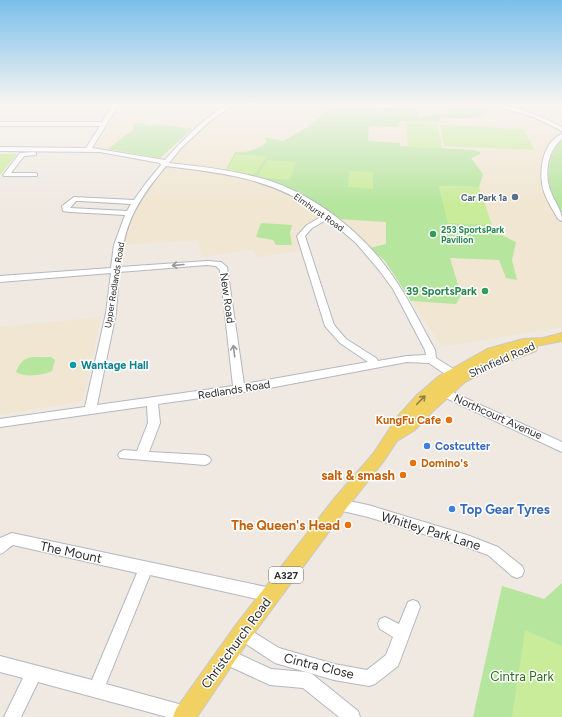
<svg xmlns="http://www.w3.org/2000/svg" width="562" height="717" font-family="Figtree,sans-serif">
	<rect width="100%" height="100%" fill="#efe9e1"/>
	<g fill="#f0e6d1">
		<polygon points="116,104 225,104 190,131 160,158 114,150 90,148"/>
		<polygon points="234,104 562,104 562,327 442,347 385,261 333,215 304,230 305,250 257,257 253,249 202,257 198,240 118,245 129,213 148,184 192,137"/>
		<polygon points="101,317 83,401 0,415 0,327"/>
	</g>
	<g fill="#b6e59e">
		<path d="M 304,104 L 339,105 L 333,108 L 333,110 C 347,101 370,109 385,110 L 383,107 L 411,107 L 418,110 L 417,118 L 438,114 L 450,114 L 448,110 L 460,106 L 482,105 L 492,112 C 473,121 460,118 440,118 L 441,122 L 400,121 L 398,127 L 369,126 L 368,141 L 400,143 L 400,146 L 474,150 L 480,152 L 480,154 L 471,158 L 483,174 L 479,187 L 439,186 L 448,222 L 488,224 L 489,229 L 516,242 L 512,260 L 517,280 L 506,278 L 499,260 L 450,258 L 461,295 L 456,304 L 411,301 L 385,261 L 370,248 L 386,244 L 386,222 L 338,219 L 307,198 L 225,172 L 235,152 C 247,153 258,150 267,142 L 264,137 L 283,141 L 308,127 L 328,111 L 316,108 L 311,109 L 309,107 L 310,105 Z"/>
		<polygon points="139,123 150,126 155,124 192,129 160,158 108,149 134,129 133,124"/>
		<path d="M 562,139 L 562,213 C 558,205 552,196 550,187 C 546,171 551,151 562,139 Z"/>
		<polygon points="261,223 292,225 290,233 292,245 276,245 273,240 256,237"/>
		<path d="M 51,357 L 55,360 L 52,371 C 43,375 25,378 16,372 C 24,353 32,358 51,357 Z"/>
		<polygon points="562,583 562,717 473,717 502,586 544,599"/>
	</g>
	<g fill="#c9ec9a">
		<polygon points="406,122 437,123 442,148 408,147"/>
		<polygon points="440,125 524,129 534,150 444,146"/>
		<polygon points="0,154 17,154 0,175"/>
		<polygon points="236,154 267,157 254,175 227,170"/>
		<polygon points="267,160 297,162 289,180 257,177"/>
		<polygon points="349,171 373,172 373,189 348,187"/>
		<polygon points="439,186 479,187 492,225 448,223"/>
		<polygon points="525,630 562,646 562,717 512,717"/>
	</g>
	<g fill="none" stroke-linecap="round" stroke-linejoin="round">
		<defs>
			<g id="minor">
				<path d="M 88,104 L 119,104 L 92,148 L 165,160 C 177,146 216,104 234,104 L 209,122 L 181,148 L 169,163 C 205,167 242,171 276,183 C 324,201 369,239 396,281 C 411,303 422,327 435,350 L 436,358 L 463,375 L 464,378 L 463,381 L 455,381 L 429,363 L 407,362 L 264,389 L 158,404 L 160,423 L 149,452 L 205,455 L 209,457 L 211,460 L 209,463 L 205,465 L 120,458 L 118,455 L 120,452 L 124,450 L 137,451 L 148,423 L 147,406 L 0,427 L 0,419 L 85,407 L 106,313 L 111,273 L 0,282 L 0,276 L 111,268 L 114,245 L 125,215 L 70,212 L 63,211 L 62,206 L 74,197 L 134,200 L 146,183 L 161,165 L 160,163 L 100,152 L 0,151 L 0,147 L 86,148 L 100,126 L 0,126 L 0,122 L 102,122 L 112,106 L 91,106 ZM 166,166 C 226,173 274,179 324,215 L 307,225 L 297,236 L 325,326 L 340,343 L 368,362 L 244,384 L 227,267 L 221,262 L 207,261 L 120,267 C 124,222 138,200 166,166 ZM 76,201 L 81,201 L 131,204 L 127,211 L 70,208 ZM 328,219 L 356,243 L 379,270 L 393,289 L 425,350 L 426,355 L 407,356 L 378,361 L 376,358 L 346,339 L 334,325 L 305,236 L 312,228 ZM 207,265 L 216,266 L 220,270 L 233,386 L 97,405 L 116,313 L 119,272 Z"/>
				<polygon points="354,104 419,104 416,106 380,108"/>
				<path d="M 487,104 C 513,104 540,116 562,127 L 562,131 L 534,117 Z"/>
				<path d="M 562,134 L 562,139 C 547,151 544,175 551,192 C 555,203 562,210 562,221 L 558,219 C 553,210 547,201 544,192 C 538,173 542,142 562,134 Z"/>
				<polygon points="34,152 36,153 36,155 24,156 11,173 35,173 37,174 37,176 4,176 3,175 20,153"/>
				<polygon points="439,386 562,442 562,452 435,393 434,390 435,387"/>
				<polygon points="339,499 368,505 467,535 498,547 522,566 524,571 522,576 517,578 512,576 488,555 466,547 368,517 334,509 333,505 334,501"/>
				<path d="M 12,533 L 271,588 L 276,590 L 278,595 L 276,600 L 271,602 L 150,575 L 106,684 L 186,706 L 192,708 L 194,714 L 193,717 L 167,717 L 38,682 L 21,717 L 4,717 L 23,678 L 0,672 L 0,656 L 92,680 L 137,573 L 13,545 C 7,548 6,552 0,554 L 0,538 Z"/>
				<polygon points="413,600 418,602 420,607 398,666 375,684 369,686 334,680 275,663 237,638 234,633 237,628 242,625 279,648 334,664 367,670 386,655 393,637 380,629 378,624 380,619 385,617 399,624 408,602"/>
				<polygon points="226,648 271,669 306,672 312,674 358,711 360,717 339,717 303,688 270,685 220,662 218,656 220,650"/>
			</g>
			<polygon id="major" points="562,333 562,341 536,346 537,348 536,351 496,366 465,382 431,413 415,430 397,441 383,462 345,510 249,640 197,717 173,717 176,709 235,626 333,500 373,454 398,416 417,395 439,376 487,349 523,339 543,338"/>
		</defs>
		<use href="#minor" stroke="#b4b7c1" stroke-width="2"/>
		<use href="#major" stroke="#c9c9c9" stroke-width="2"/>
		<use href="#minor" fill="#fff" fill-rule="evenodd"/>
		<use href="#major" fill="#f2d163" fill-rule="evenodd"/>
	</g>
	<defs><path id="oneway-shaft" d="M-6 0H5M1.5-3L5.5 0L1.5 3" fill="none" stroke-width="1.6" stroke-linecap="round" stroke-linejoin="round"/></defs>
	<g stroke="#969696">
		<use href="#oneway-shaft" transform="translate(178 265) rotate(175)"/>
		<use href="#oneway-shaft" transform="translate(234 351) rotate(-97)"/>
	</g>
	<use stroke="#908048" href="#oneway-shaft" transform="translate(421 400) rotate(-46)"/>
	<linearGradient id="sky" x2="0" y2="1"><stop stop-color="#7abfeb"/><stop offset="0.51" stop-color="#f8f5f2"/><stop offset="1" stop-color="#f8f5f2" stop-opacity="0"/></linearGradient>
	<rect width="562" height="204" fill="url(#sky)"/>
	<circle fill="#5c6f8a" stroke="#fff" stroke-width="1.5" cx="515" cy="197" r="4"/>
	<g fill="#2e9e5b" stroke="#fff" stroke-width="1.5">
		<circle cx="433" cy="234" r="4"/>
		<circle cx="485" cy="291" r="4"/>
	</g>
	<circle fill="#0f9aa8" stroke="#fff" stroke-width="1.5" cx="73" cy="365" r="4"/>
	<g fill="#e8710a" stroke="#fff" stroke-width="1.5">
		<circle cx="449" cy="420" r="4"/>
		<circle cx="413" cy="463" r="4"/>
		<circle cx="403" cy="475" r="4"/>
		<circle cx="348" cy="525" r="4"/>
	</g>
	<g fill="#3f7fe0" stroke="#fff" stroke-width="1.5">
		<circle cx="427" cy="446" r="4"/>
		<circle cx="452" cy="509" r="4"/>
	</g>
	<g text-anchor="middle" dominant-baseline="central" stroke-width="3" stroke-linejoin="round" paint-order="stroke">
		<g font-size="9" font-weight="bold" fill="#4e5e75" stroke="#fff" text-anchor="end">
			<text x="507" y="197">Car Park 1a</text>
		</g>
		<g font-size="9" fill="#2e2e2e" stroke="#fff">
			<text transform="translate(319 212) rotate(35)">Elmhurst Road</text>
			<text transform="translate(114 285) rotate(-81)">Upper Redlands Road</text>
		</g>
		<g font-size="9" font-weight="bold" fill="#27864d" stroke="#fff" text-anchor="start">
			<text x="441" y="229">253 SportsPark<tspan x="441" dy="10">Pavilion</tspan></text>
		</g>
		<rect fill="#fff" stroke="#6d6d6d" stroke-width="1" x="269" y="567" width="34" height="16" rx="3"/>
		<g font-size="10" font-weight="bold" fill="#2e2e2e">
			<text x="286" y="575">A327</text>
		</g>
		<g font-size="11" font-weight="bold" fill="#27864d" stroke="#fff" text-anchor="end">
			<text x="477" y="291">39 SportsPark</text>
		</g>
		<g font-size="11" fill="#2e2e2e" stroke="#fff">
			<text transform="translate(227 298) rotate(82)">New Road</text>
			<text transform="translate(502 360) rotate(-24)">Shinfield Road</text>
			<text transform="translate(234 390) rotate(-9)">Redlands Road</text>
			<text transform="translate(498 417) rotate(24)">Northcourt Avenue</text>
		</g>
		<g font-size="11" font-weight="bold" fill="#0d838f" stroke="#fff" text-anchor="start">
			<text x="81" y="365">Wantage Hall</text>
		</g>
		<g font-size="11" font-weight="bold" fill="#c56008" stroke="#fff" text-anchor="end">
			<text x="441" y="420">KungFu Cafe</text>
			<text x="421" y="463" text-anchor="start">Domino's</text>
		</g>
		<g font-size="11" font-weight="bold" fill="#366cbe" stroke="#fff" text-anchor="start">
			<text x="435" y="446">Costcutter</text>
		</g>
		<g font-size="13" font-weight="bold" fill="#c56008" stroke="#fff" text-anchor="end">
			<text x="395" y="475">salt &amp; smash</text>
			<text x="340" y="525">The Queen's Head</text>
		</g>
		<g font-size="13" font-weight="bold" fill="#366cbe" stroke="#fff" text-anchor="start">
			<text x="460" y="509">Top Gear Tyres</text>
		</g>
		<g font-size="13" fill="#2e2e2e" stroke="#fff">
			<text transform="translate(431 531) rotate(17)">Whitley Park Lane</text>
			<text transform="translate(71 552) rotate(12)">The Mount</text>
			<text transform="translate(236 643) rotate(-54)">Christchurch Road</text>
			<text transform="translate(319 666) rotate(14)">Cintra Close</text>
		</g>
		<g font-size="13" fill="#2c6e1b" stroke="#fff">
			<text x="522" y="676">Cintra Park</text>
		</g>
	</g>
</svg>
